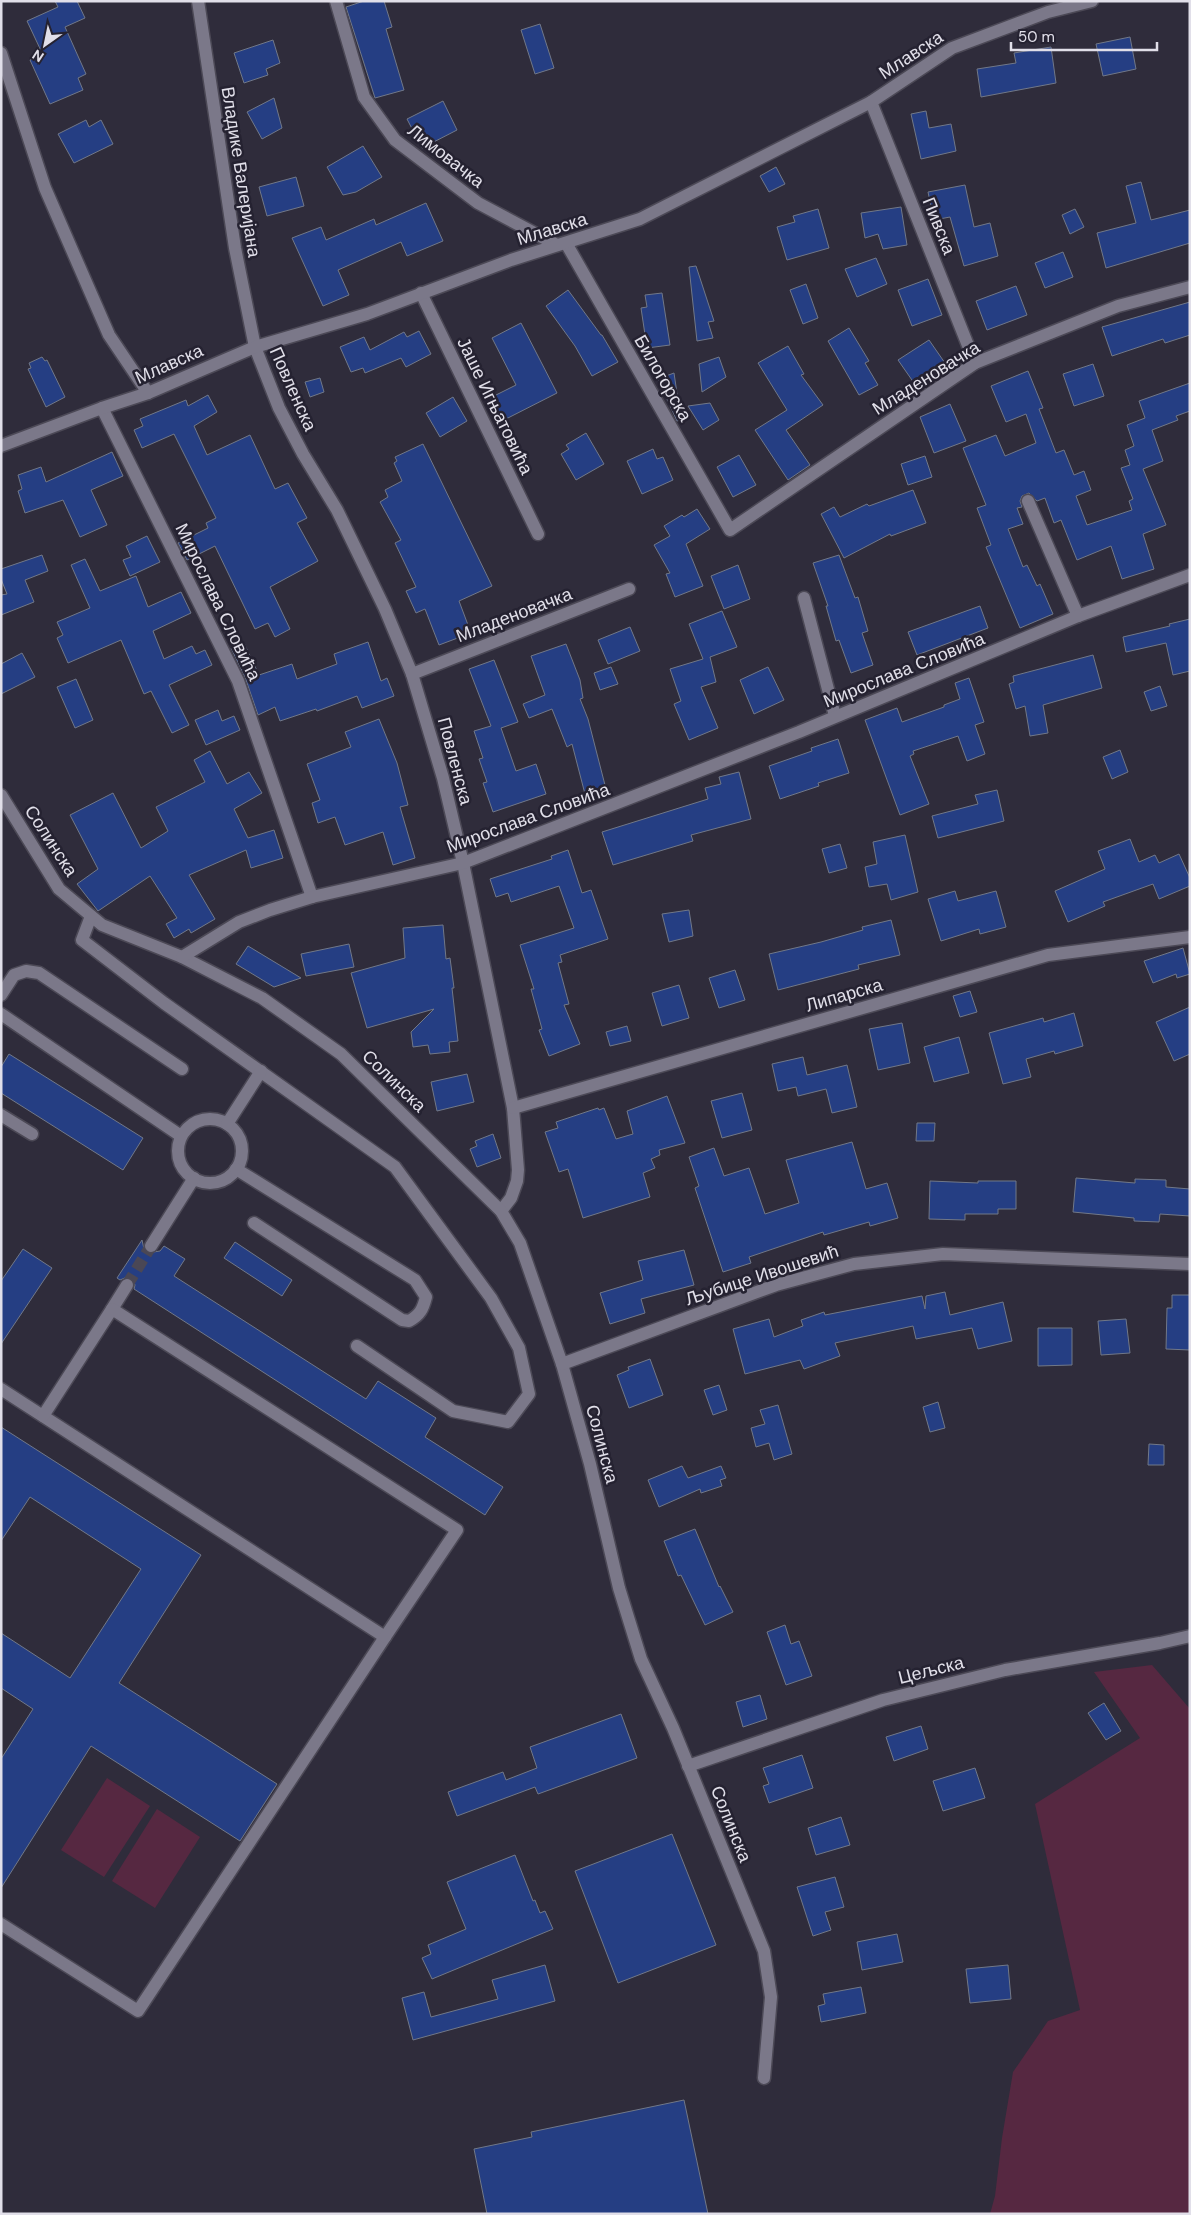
<svg xmlns="http://www.w3.org/2000/svg" width="1191" height="2215" font-family="'DM Sans',sans-serif">
	<rect width="100%" height="100%" fill="#2f2c3b"/>
	<g fill="#562841">
		<polygon points="1152,1665 1190,1709 1190,2214 990,2214 995,2196 1002,2138 1013,2072 1048,2021 1080,2010 1035,1804 1140,1738 1094,1672"/>
		<polygon points="107,1778 150,1806 104,1877 61,1850"/>
		<polygon points="157,1809 200,1837 155,1908 112,1881"/>
	</g>
	<g fill="#253e83" stroke="#717888">
		<polygon points="55,1 77,1 85,18 65,27 86,74 78,78 83,90 50,104 30,60 43,55 27,21 58,7"/>
		<polygon points="364,1 384,1 392,27 386,29 404,90 375,98 346,7"/>
		<polygon points="540,24 554,68 535,74 521,30"/>
		<polygon points="1130,37 1136,69 1103,76 1096,44"/>
		<polygon points="273,40 280,63 266,69 268,75 244,83 234,53"/>
		<polygon points="1051,47 1056,83 981,97 977,69 1016,63 1014,53"/>
		<polygon points="274,98 282,128 262,139 247,112"/>
		<polygon points="443,101 457,130 422,148 407,119"/>
		<polygon points="926,111 929,128 951,124 956,151 921,159 911,114"/>
		<polygon points="86,120 89,127 101,120 113,144 74,163 58,134"/>
		<polygon points="363,146 382,177 356,192 343,195 327,167"/>
		<polygon points="776,167 785,184 769,192 760,176"/>
		<polygon points="296,177 304,206 267,216 259,187"/>
		<polygon points="1141,182 1151,220 1190,210 1190,243 1106,268 1097,233 1136,223 1126,186"/>
		<polygon points="965,185 974,227 990,223 998,256 964,266 950,217 934,220 928,192"/>
		<polygon points="426,203 443,241 407,256 401,242 338,270 349,295 323,306 292,238 321,227 326,240 374,219 376,225"/>
		<polygon points="901,207 907,245 883,249 878,234 865,238 861,213"/>
		<polygon points="818,209 829,248 787,260 777,227 795,222 793,216"/>
		<polygon points="1075,209 1084,227 1070,234 1062,215"/>
		<polygon points="1063,252 1073,277 1045,288 1035,263"/>
		<polygon points="876,258 887,284 857,297 845,269"/>
		<polygon points="696,266 714,321 708,322 713,338 697,341 689,267"/>
		<polygon points="928,279 942,315 912,326 898,290"/>
		<polygon points="806,284 818,318 803,324 790,290"/>
		<polygon points="1016,286 1027,315 987,330 976,301"/>
		<polygon points="568,290 601,335 602,335 618,362 592,376 575,346 546,306"/>
		<polygon points="662,293 670,345 647,348 641,308 647,307 645,295"/>
		<polygon points="1190,302 1190,335 1165,343 1163,339 1112,356 1102,327"/>
		<polygon points="521,323 557,393 502,421 490,398 516,385 492,338"/>
		<polygon points="849,328 869,361 865,363 878,385 859,395 828,341"/>
		<polygon points="419,331 431,354 406,367 401,358 365,373 363,368 351,372 340,347 364,337 370,350 404,332 407,337"/>
		<polygon points="929,340 945,363 914,383 898,360"/>
		<polygon points="788,346 804,374 801,375 823,405 786,430 810,465 788,480 755,430 787,410 758,363"/>
		<polygon points="42,357 45,361 47,360 65,397 46,407 28,369 31,368 29,363"/>
		<polygon points="719,357 726,377 702,392 699,364"/>
		<polygon points="1093,364 1104,396 1074,406 1063,374"/>
		<polygon points="1028,371 1043,408 1039,409 1056,453 1064,450 1074,475 1084,471 1091,490 1076,496 1087,525 1132,510 1129,501 1133,499 1121,468 1130,465 1125,450 1134,446 1127,425 1145,418 1139,401 1190,383 1190,411 1176,416 1178,420 1152,430 1163,461 1143,469 1166,525 1143,534 1154,569 1122,579 1111,546 1077,560 1061,520 1054,523 1045,498 1037,501 1029,493 1022,496 1020,501 1022,507 1017,508 1023,524 1008,529 1023,567 1027,565 1037,586 1040,584 1053,614 1020,628 986,547 991,545 977,508 986,505 963,448 996,435 1005,456 1036,443 1026,414 1006,422 991,386"/>
		<polygon points="674,373 681,420 677,421 658,379"/>
		<polygon points="320,378 324,392 310,397 305,382"/>
		<polygon points="208,395 217,412 194,426 207,455 250,435 275,489 288,483 307,518 297,523 318,561 270,587 290,629 275,637 268,623 255,629 215,546 187,560 178,543 208,528 206,523 216,518 174,434 142,448 134,430 143,426 140,419 186,400 188,406"/>
		<polygon points="453,397 467,421 440,437 426,413"/>
		<polygon points="710,403 719,420 703,430 688,406"/>
		<polygon points="950,404 966,441 934,453 920,417"/>
		<polygon points="586,433 604,464 576,480 561,454 569,449 566,445"/>
		<polygon points="423,444 492,586 459,601 471,633 439,645 425,609 416,613 406,591 416,587 395,543 401,540 380,502 388,497 385,490 402,481 394,463 397,461 395,457"/>
		<polygon points="653,449 657,459 663,457 673,480 642,494 627,461"/>
		<polygon points="112,452 123,476 91,490 107,525 80,537 63,500 25,513 18,491 22,489 18,475 41,467 46,482"/>
		<polygon points="739,455 756,485 733,497 717,467"/>
		<polygon points="925,456 932,477 908,485 901,464"/>
		<polygon points="913,490 926,523 891,536 890,534 844,558 821,514 834,507 840,517 867,504 869,506"/>
		<polygon points="697,509 710,529 686,544 703,586 675,597 666,574 670,573 654,545 670,536 664,526 682,515 684,517"/>
		<polygon points="147,536 160,562 130,576 123,560 131,557 126,546"/>
		<polygon points="42,555 48,571 25,580 34,602 1,615 1,595 7,594 1,579 1,569"/>
		<polygon points="839,555 855,598 858,597 868,631 862,633 873,665 851,673 839,640 836,641 826,606 828,606 813,563"/>
		<polygon points="85,559 100,591 136,576 148,607 181,592 191,613 153,631 164,659 192,646 196,654 205,650 212,665 169,685 189,725 172,733 151,691 144,694 121,640 68,663 57,638 63,635 57,622 90,608 71,565"/>
		<polygon points="738,565 750,599 724,609 711,576"/>
		<polygon points="980,606 988,628 917,655 908,632"/>
		<polygon points="722,611 737,647 710,657 716,682 701,687 718,728 689,740 674,704 681,701 670,669 703,659 689,624"/>
		<polygon points="1190,619 1190,671 1173,675 1166,643 1126,652 1123,637 1170,626 1169,624"/>
		<polygon points="630,627 640,651 608,664 598,640"/>
		<polygon points="368,642 381,681 387,678 394,696 362,708 357,696 317,711 316,709 280,721 275,707 258,715 245,677 231,648 244,643 259,675 292,664 297,679 337,664 334,654"/>
		<polygon points="566,644 580,680 583,698 580,699 588,719 606,789 585,794 572,744 567,747 552,709 529,718 523,704 545,695 531,656"/>
		<polygon points="22,653 35,677 1,694 1,664"/>
		<polygon points="1093,655 1102,688 1043,705 1048,733 1030,736 1025,706 1016,709 1009,684 1014,682 1013,676"/>
		<polygon points="494,660 518,722 501,728 516,771 536,764 546,794 493,812 483,783 487,782 479,759 483,758 474,731 491,726 469,669"/>
		<polygon points="611,667 618,684 600,690 594,673"/>
		<polygon points="768,667 784,700 754,714 740,680"/>
		<polygon points="969,678 984,722 975,725 985,754 967,761 958,736 913,751 914,754 910,756 929,804 900,815 865,720 897,708 902,722 944,707 944,705 960,699 955,683"/>
		<polygon points="76,679 93,720 75,728 57,687"/>
		<polygon points="1160,686 1167,706 1151,711 1144,692"/>
		<polygon points="218,710 222,721 234,716 240,730 206,745 195,720"/>
		<polygon points="379,719 397,763 408,805 400,807 415,858 393,865 383,832 345,845 335,817 318,823 312,803 320,800 307,764 351,747 345,732"/>
		<polygon points="838,739 849,773 818,783 819,786 780,799 769,766 812,751 811,748"/>
		<polygon points="1120,750 1128,772 1112,779 1103,757"/>
		<polygon points="210,751 227,784 249,772 262,793 234,809 248,838 274,830 283,858 251,868 246,850 189,875 215,919 191,933 189,929 174,938 166,924 177,918 150,876 98,911 77,884 98,869 70,815 113,793 141,848 168,831 156,807 205,782 194,760"/>
		<polygon points="739,772 751,819 691,835 693,841 613,865 602,832 708,799 705,788 721,784 719,777"/>
		<polygon points="997,790 1004,821 938,838 932,816 978,804 975,795"/>
		<polygon points="905,835 918,892 891,900 887,884 869,887 865,867 877,864 873,842"/>
		<polygon points="1130,839 1139,862 1155,855 1159,863 1179,854 1190,878 1190,886 1159,899 1153,884 1103,902 1105,906 1068,922 1055,891 1105,869 1098,851"/>
		<polygon points="840,844 847,868 829,873 822,849"/>
		<polygon points="568,850 582,893 591,890 608,939 560,955 562,962 558,963 569,1004 564,1005 580,1044 549,1056 539,1030 542,1029 531,989 534,989 520,945 574,928 559,886 511,902 508,893 496,897 490,879 552,859 551,856"/>
		<polygon points="955,891 958,901 996,891 1006,927 980,934 979,929 941,941 928,899"/>
		<polygon points="689,910 693,936 669,942 662,914"/>
		<polygon points="891,920 900,955 858,965 859,969 778,990 769,954 821,942 863,930 862,927"/>
		<polygon points="443,925 446,959 450,958 454,988 452,988 458,1041 449,1042 450,1052 430,1054 428,1045 413,1047 411,1032 434,1009 367,1028 351,973 405,958 403,928"/>
		<polygon points="349,944 354,967 306,976 301,954"/>
		<polygon points="248,946 301,978 274,987 236,964"/>
		<polygon points="1183,948 1190,974 1177,978 1176,974 1153,983 1144,961"/>
		<polygon points="735,970 745,1000 719,1008 709,978"/>
		<polygon points="679,985 689,1018 662,1026 652,993"/>
		<polygon points="970,991 977,1012 960,1017 953,996"/>
		<polygon points="1190,1007 1190,1054 1174,1061 1156,1022"/>
		<polygon points="1074,1013 1083,1046 1055,1054 1054,1051 1026,1059 1031,1077 1003,1084 989,1033 1043,1018 1044,1022"/>
		<polygon points="902,1023 910,1063 878,1070 869,1029"/>
		<polygon points="627,1026 631,1041 610,1046 606,1032"/>
		<polygon points="959,1037 969,1073 934,1082 924,1047"/>
		<polygon points="9,1054 143,1138 123,1170 1,1093 1,1067"/>
		<polygon points="803,1057 807,1075 847,1065 857,1107 832,1113 826,1089 798,1096 796,1087 778,1091 772,1064"/>
		<polygon points="467,1074 474,1102 437,1111 431,1082"/>
		<polygon points="742,1093 752,1130 722,1138 711,1101"/>
		<polygon points="667,1096 685,1143 659,1150 660,1155 651,1159 655,1168 643,1173 650,1197 583,1218 568,1169 559,1172 545,1132 558,1128 556,1122 598,1108 599,1110 604,1108 616,1139 633,1134 627,1111"/>
		<polygon points="917,1123 935,1123 934,1141 916,1141"/>
		<polygon points="493,1134 501,1158 477,1167 470,1149 477,1146 475,1141"/>
		<polygon points="852,1142 866,1189 887,1183 898,1218 870,1226 869,1222 824,1235 823,1232 749,1257 751,1263 723,1272 695,1188 699,1186 689,1157 714,1148 724,1176 749,1168 765,1214 799,1203 786,1160"/>
		<polygon points="1076,1178 1135,1183 1135,1179 1166,1180 1166,1187 1190,1189 1190,1216 1160,1214 1159,1222 1134,1221 1134,1218 1073,1212"/>
		<polygon points="930,1181 978,1183 978,1181 1016,1181 1016,1209 998,1209 998,1214 965,1214 965,1220 929,1219"/>
		<polygon points="142,1240 144,1249 147,1253 160,1251 164,1246 185,1259 174,1276 366,1399 378,1381 436,1418 425,1437 503,1487 485,1515 134,1289 135,1285 132,1278 127,1277 120,1280 117,1278"/>
		<polygon points="235,1242 292,1280 282,1296 224,1258"/>
		<polygon points="23,1249 52,1268 1,1344 1,1281"/>
		<polygon points="684,1250 694,1285 641,1299 645,1313 610,1324 600,1293 643,1280 638,1261"/>
		<polygon points="945,1292 950,1315 1003,1302 1012,1341 978,1349 972,1328 916,1339 913,1326 835,1343 840,1356 804,1369 800,1360 745,1374 733,1329 769,1319 774,1337 803,1326 801,1320 824,1312 825,1315 922,1296 925,1309 926,1296"/>
		<polygon points="1172,1295 1190,1295 1190,1350 1166,1349 1167,1308 1172,1308"/>
		<polygon points="1126,1319 1130,1353 1101,1355 1098,1321"/>
		<polygon points="1038,1328 1072,1328 1072,1365 1038,1366"/>
		<polygon points="650,1359 663,1395 629,1408 617,1375 629,1370 628,1367"/>
		<polygon points="719,1385 727,1410 713,1415 704,1390"/>
		<polygon points="938,1402 945,1428 930,1432 923,1407"/>
		<polygon points="778,1405 792,1454 774,1460 769,1443 756,1447 751,1428 765,1424 760,1410"/>
		<polygon points="1,1427 201,1555 119,1683 277,1784 240,1841 91,1746 1,1888 1,1759 33,1709 1,1688 1,1633 70,1678 141,1569 30,1497 1,1541"/>
		<polygon points="1149,1444 1164,1445 1164,1465 1148,1465"/>
		<polygon points="682,1466 688,1478 721,1466 726,1478 720,1480 722,1486 701,1493 700,1489 659,1507 648,1480"/>
		<polygon points="695,1529 719,1587 720,1586 733,1612 705,1625 681,1575 678,1576 664,1541"/>
		<polygon points="785,1625 791,1644 799,1641 812,1676 786,1685 767,1632"/>
		<polygon points="760,1695 767,1719 743,1727 736,1702"/>
		<polygon points="1104,1703 1121,1731 1106,1740 1088,1713"/>
		<polygon points="621,1714 637,1758 538,1794 535,1787 457,1816 448,1792 503,1772 506,1780 537,1768 530,1747"/>
		<polygon points="921,1726 928,1749 894,1761 886,1737"/>
		<polygon points="802,1755 813,1788 769,1803 763,1786 769,1784 763,1768"/>
		<polygon points="975,1768 985,1798 943,1811 933,1781"/>
		<polygon points="841,1817 850,1845 816,1855 808,1828"/>
		<polygon points="672,1834 716,1945 618,1983 575,1871"/>
		<polygon points="515,1855 533,1901 535,1900 540,1913 545,1911 553,1929 432,1979 422,1958 431,1954 428,1945 466,1929 447,1882"/>
		<polygon points="835,1877 844,1907 825,1912 831,1930 813,1936 797,1887"/>
		<polygon points="897,1934 903,1962 862,1970 857,1942"/>
		<polygon points="545,1965 555,2001 413,2040 402,1998 424,1992 431,2017 498,1999 492,1980"/>
		<polygon points="1008,1965 1011,1999 970,2003 966,1969"/>
		<polygon points="861,1987 866,2013 821,2022 818,2006 825,2004 823,1994"/>
		<polygon points="684,2100 708,2214 487,2214 474,2149 532,2137 531,2132"/>
	</g>
	<g fill="none" stroke-linecap="round" stroke-linejoin="round">
		<polyline stroke="#4a4755" stroke-width="12" stroke-dasharray="12 6" stroke-linecap="butt" points="127,1285 151,1246"/>
		<defs>
			<g id="minor">
				<polyline points="198,1 235,248 255,347 279,408 303,454 337,510 385,609 412,674 443,778 463,863 513,1108 518,1170 517,1181 511,1198 501,1211"/>
				<polyline points="336,1 364,97 395,140 478,203 557,245"/>
				<polyline points="1,53 45,188 109,335 148,393"/>
				<polyline points="871,102 975,363"/>
				<polyline points="566,243 730,530 975,363 1118,306 1190,287"/>
				<polyline points="421,293 538,534"/>
				<polyline points="102,408 238,681 312,897"/>
				<polyline points="1,446 102,408 148,393 255,347 367,314 511,260 640,219 871,102 952,48 1048,12 1092,1"/>
				<polyline points="1028,501 1078,616"/>
				<polyline points="804,598 835,716"/>
				<polyline points="412,674 629,589"/>
				<polyline points="1,795 59,889 102,925 182,957 262,998 341,1054 501,1211 520,1243 562,1364 590,1464 619,1588 641,1659 673,1728 764,1951 771,1997 764,2078"/>
				<polyline points="91,916 82,940 164,1003 395,1167 491,1298 519,1348 529,1394 508,1422 453,1411 357,1346"/>
				<polyline points="182,957 239,922 270,910 312,897 463,863 799,732 1078,616 1190,575"/>
				<polyline points="1,995 14,975 26,971 39,973 182,1069"/>
				<polyline points="1,1014 181,1136"/>
				<polyline points="513,1108 1048,955 1190,937"/>
				<polyline points="1,1115 32,1134"/>
				<circle cx="210" cy="1151" r="32"/>
				<polyline points="227,1124 261,1071"/>
				<path d="M 236,1169 L 415,1280 L 426,1297 C 423,1309 420,1315 409,1321 L 402,1320 L 254,1223"/>
				<polyline points="151,1246 194,1178"/>
				<polyline points="112,1309 127,1285"/>
				<polyline points="562,1364 776,1285 854,1264 943,1254 1190,1264"/>
				<polyline points="1,1389 385,1637 138,2011 1,1924"/>
				<polyline points="43,1416 112,1309 457,1530 385,1637"/>
				<polyline points="688,1766 883,1700 1005,1670 1160,1643 1190,1636"/>
			</g>
		</defs>
		<use href="#minor" stroke="#4c4956" stroke-width="15"/>
		<use href="#minor" stroke="#7b7889" stroke-width="12"/>
	</g>
	<g text-anchor="middle" dominant-baseline="central" stroke-width="5" stroke-linejoin="round" paint-order="stroke">
		<g font-size="18" fill="#e1dfe9" stroke="#252231">
			<text transform="translate(911 55) rotate(-33)">Млавска</text>
			<text transform="translate(446 156) rotate(38)">Лимовачка</text>
			<text transform="translate(241 172) rotate(81)">Владике Валеријана</text>
			<text transform="translate(939 226) rotate(68)">Пивска</text>
			<text transform="translate(552 229) rotate(-17)">Млавска</text>
			<text transform="translate(169 364) rotate(-24)">Млавска</text>
			<text transform="translate(663 378) rotate(60)">Билогорска</text>
			<text transform="translate(926 378) rotate(-32)">Младеновачка</text>
			<text transform="translate(293 389) rotate(66)">Повленска</text>
			<text transform="translate(495 406) rotate(64)">Јаше Игњатовића</text>
			<text transform="translate(218 602) rotate(64)">Мирослава Словића</text>
			<text transform="translate(514 615) rotate(-21)">Младеновачка</text>
			<text transform="translate(904 670) rotate(-22)">Мирослава Словића</text>
			<text transform="translate(455 761) rotate(75)">Повленска</text>
			<text transform="translate(528 818) rotate(-20)">Мирослава Словића</text>
			<text transform="translate(51 841) rotate(57)">Солинска</text>
			<text transform="translate(844 995) rotate(-16)">Липарска</text>
			<text transform="translate(394 1081) rotate(44)">Солинска</text>
			<text transform="translate(762 1275) rotate(-18)">Љубице Ивошевић</text>
			<text transform="translate(602 1444) rotate(75)">Солинска</text>
			<text transform="translate(931 1670) rotate(-14)">Цељска</text>
			<text transform="translate(731 1824) rotate(68)">Солинска</text>
		</g>
	</g>
	<rect width="1191" height="2215" fill="none" stroke="#e1dfe9" stroke-width="5"/>
	<g transform="translate(45 45) rotate(213)" stroke="#252231" stroke-width="4" paint-order="stroke">
	<path d="M0-4L9 19L0 12L-9 19Z" fill="#e1dfe9"/>
	<text y="-8" font-size="14" font-weight="bold" text-anchor="middle" fill="#e1dfe9">N</text>
	</g>
	<path d="M1011 42v8h146v-8" fill="none" stroke="#e1dfe9" stroke-width="2.5"/>
	<text x="1018" y="42" font-size="15" fill="#e1dfe9" stroke="#252231" stroke-width="4" paint-order="stroke">50 m</text>
</svg>
